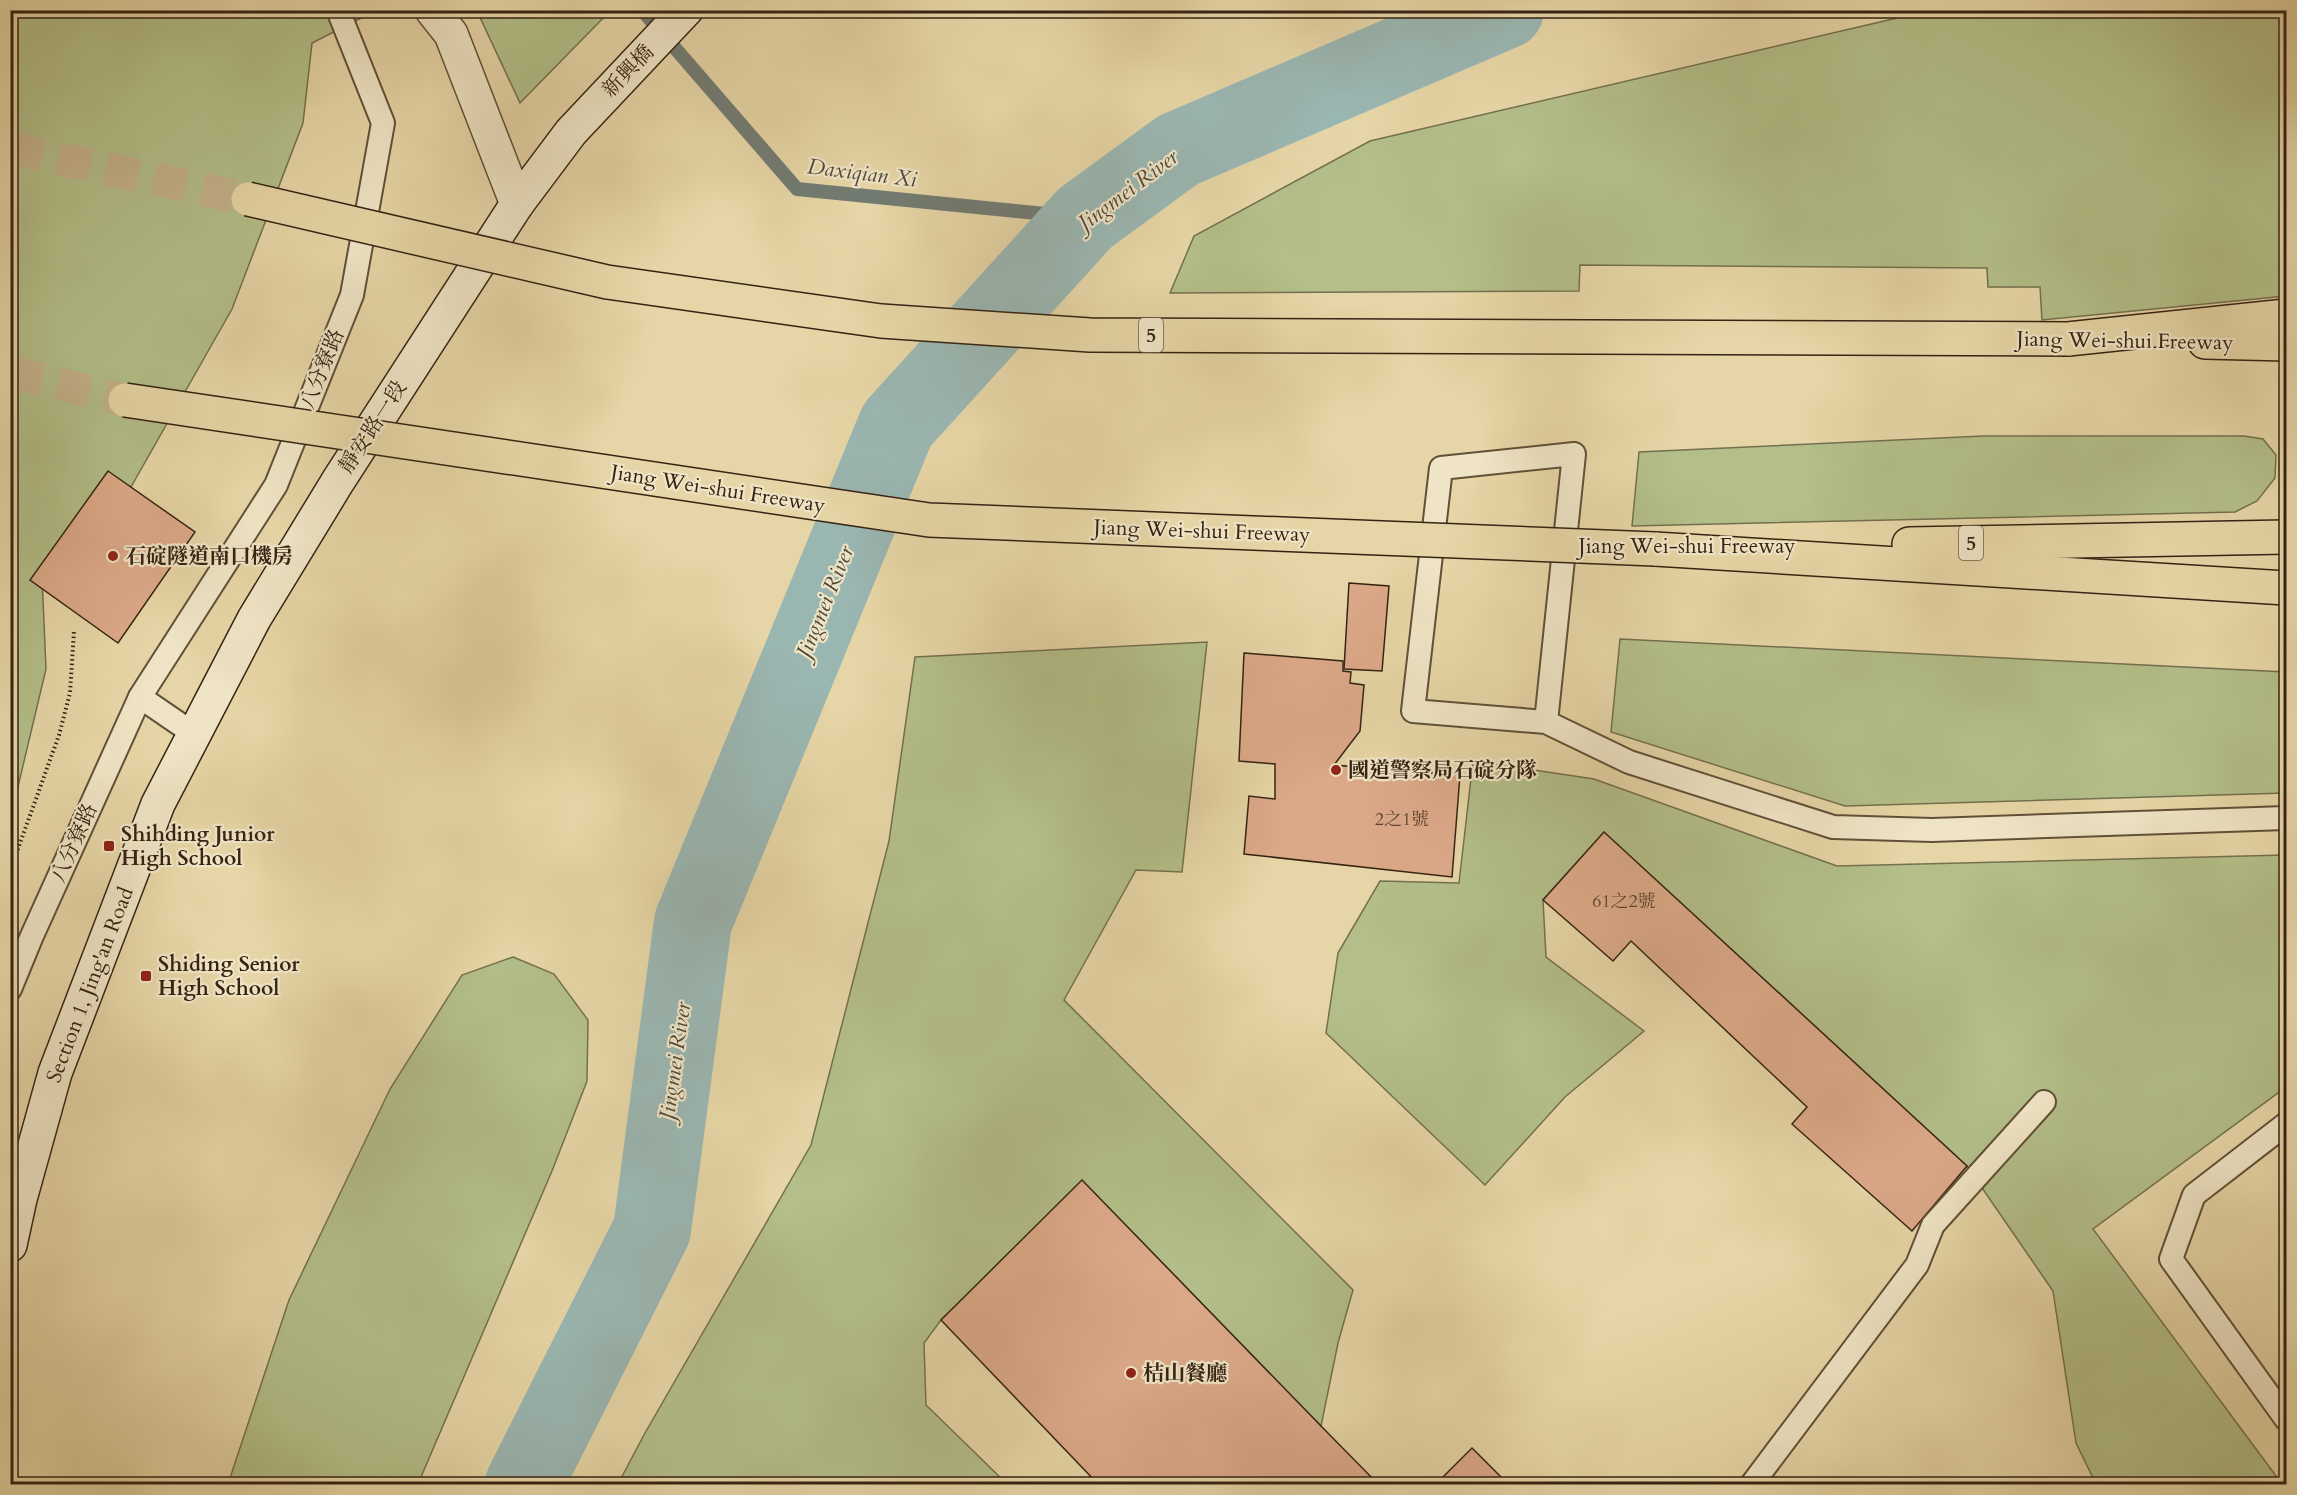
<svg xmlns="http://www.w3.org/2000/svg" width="2297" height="1495" font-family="Cardo,'Noto Serif TC',serif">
	<rect width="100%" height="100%" fill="#e6d5a6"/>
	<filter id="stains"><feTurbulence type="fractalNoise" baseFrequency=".00333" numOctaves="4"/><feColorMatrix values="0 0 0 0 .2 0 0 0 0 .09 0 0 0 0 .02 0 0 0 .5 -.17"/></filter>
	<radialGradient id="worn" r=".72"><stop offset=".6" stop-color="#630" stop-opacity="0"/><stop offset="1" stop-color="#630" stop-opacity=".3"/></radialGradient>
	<g fill="#b3be88" stroke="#74704e" stroke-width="1.5">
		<polygon points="11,11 375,11 312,43 303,123 232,309 119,508 42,577 46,669 11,816"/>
		<polygon points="477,11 610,11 520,103"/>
		<polygon points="1927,11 2286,11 2286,296 2042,320 2040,287 1988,287 1987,268 1580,265 1579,291 1170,293 1194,236 1370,141"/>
		<polygon points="1983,436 2244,436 2263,439 2276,455 2275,478 2257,501 2235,512 1632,526 1639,452"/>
		<polygon points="1620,639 2286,672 2286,793 1845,806 1611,732"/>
		<polygon points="1207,642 1182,872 1136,870 1064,1000 1353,1290 1338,1343 1321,1426 1082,1181 941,1320 924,1343 926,1405 1007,1484 618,1484 645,1433 811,1145 889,841 915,657"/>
		<polygon points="1473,761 1594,779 1837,866 2286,855 2286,1087 2093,1229 2282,1484 2096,1484 2076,1443 2053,1291 1967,1166 1604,832 1543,900 1546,957 1644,1031 1565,1097 1485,1185 1326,1033 1338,953 1380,881 1459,883"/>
		<polygon points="513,957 554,974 588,1020 587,1081 552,1171 418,1484 228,1484 289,1300 390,1089 462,975"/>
	</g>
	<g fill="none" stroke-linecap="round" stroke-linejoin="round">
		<polyline stroke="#727b72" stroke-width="14" points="642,10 797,189 1085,218"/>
		<polyline stroke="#9ab6b1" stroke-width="78" points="524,1484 652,1230 693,922 897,425 1085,218 1178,150 1505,10"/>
	</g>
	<g fill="#dca988" stroke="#352313" stroke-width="1.5">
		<polygon points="108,471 195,532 118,643 30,580"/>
		<polygon points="1349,583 1389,586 1382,671 1344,669"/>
		<polygon points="1244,653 1343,661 1343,671 1351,672 1350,683 1364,685 1360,731 1334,765 1460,775 1452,877 1244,854 1249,796 1275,799 1275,764 1239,761"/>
		<polygon points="1604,832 1967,1166 1912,1231 1792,1124 1807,1107 1631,941 1613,961 1543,900"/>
		<polygon points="1082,1180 1321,1426 1378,1484 1098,1484 941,1320"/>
		<polygon points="1472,1448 1508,1484 1436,1484"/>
	</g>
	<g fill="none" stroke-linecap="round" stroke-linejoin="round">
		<g stroke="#c3b189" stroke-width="33" stroke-dasharray="33 16" stroke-linecap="butt">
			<polyline points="10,148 248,199"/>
			<polyline points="10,372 125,400"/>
		</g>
		<defs>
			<g id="service">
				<polyline points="140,697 276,485 352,295 383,123 338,10"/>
				<polyline points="1546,722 1574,454 1441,468 1413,711 1546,722 1629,762 1833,827 1932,830 2286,818"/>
				<polyline points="10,989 31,938 140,697 194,734"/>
				<polyline points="2286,1124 2194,1195 2171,1259 2286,1419"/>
				<polyline points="1752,1484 1917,1265 1933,1225 2044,1102"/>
			</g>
			<polyline id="minor" points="432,10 451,34 517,204"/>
			<polyline id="secondary" points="10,1245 20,1199 55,1073 158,804 254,619 338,481 517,204 571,132 686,10"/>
			<g id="motorway">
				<polyline points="2068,339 2286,316"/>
				<polyline points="2205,342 2286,344"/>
				<polyline points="1909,544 2286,537"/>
				<polyline points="1655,549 2286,588"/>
			</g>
		</defs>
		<use href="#service" stroke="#615038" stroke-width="26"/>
		<use href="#minor" stroke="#615038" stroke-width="36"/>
		<use href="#secondary" stroke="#352313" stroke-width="36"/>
		<use href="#motorway" stroke="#352313" stroke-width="36"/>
		<polyline stroke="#352313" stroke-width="4" stroke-dasharray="1.5 3" stroke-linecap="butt" points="10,871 59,735 70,693 74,631"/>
		<use href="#service" stroke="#efe4c5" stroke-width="22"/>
		<use href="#minor" stroke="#efe4c5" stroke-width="33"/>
		<use href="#secondary" stroke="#efe4c5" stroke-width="33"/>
		<use href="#motorway" stroke="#e6d5a6" stroke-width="33"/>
		<defs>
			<g id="motorway-bridge">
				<polyline points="248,199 607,282 881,321 1090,335 2068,339"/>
				<polyline points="125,400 929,520 1655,549"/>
			</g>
		</defs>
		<use href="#motorway-bridge" stroke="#352313" stroke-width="36" stroke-linecap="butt"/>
		<use href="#motorway-bridge" stroke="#e6d5a6" stroke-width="33"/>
	</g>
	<g fill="#8f2418" stroke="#efe4c5" stroke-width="2">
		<circle cx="113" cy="556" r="6"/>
		<circle cx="1336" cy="770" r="6"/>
		<rect x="103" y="840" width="12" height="12" rx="3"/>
		<rect x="140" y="970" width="12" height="12" rx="3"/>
		<circle cx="1131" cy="1373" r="6"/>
	</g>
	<g text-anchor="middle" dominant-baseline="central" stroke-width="4.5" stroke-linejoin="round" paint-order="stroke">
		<g font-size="18" fill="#5f4430">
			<text x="1402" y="819">2之1號</text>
			<text x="1624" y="901">61之2號</text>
		</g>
		<g fill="#efe4c5" stroke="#6d5d48" stroke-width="1.5">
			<rect x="1139" y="318" width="24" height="34" rx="4.5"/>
			<rect x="1959" y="526" width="24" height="34" rx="4.5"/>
		</g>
		<g font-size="20" font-weight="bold" fill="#352313">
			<text x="1151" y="335">5</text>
			<text x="1971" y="543">5</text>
		</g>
		<g font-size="21" fill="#352313" stroke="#efe4c5">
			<text transform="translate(628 71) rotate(-46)">新興橋</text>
			<text transform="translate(2125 341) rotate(1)">Jiang Wei-shui Freeway</text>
			<text transform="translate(322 369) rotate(-68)">八分寮路</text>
			<text transform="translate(373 427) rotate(-57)">靜安路一段</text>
			<text transform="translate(718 489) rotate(9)">Jiang Wei-shui Freeway</text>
			<text transform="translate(1202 531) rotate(2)">Jiang Wei-shui Freeway</text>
			<text x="1687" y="546">Jiang Wei-shui Freeway</text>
			<text transform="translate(74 843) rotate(-66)">八分寮路</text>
			<text transform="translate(90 985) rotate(-69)">Section 1, Jing'an Road</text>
		</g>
		<g font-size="21" font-weight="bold" fill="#352313" stroke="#efe4c5" text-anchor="start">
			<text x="125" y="556">石碇隧道南口機房</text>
			<text x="1348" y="770">國道警察局石碇分隊</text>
			<text x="121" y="834">Shihding Junior<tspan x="121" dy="24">High School</tspan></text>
			<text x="158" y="964">Shiding Senior<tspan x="158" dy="24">High School</tspan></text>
			<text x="1143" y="1373">桔山餐廳</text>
		</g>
		<g font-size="22" font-style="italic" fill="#4e483a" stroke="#efe4c5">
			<text transform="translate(862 173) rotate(7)">Daxiqian Xi</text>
			<text transform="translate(1128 190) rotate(-37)">Jingmei River</text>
			<text transform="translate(825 602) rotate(-68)">Jingmei River</text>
			<text transform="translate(675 1061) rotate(-82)">Jingmei River</text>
		</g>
	</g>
	<rect width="2297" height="1495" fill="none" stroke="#e6d5a6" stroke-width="36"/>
	<rect x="12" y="12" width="2273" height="1471" fill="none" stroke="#352313" stroke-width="3"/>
	<rect x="18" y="18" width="2261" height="1459" fill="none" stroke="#352313" stroke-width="1.5"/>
	<rect width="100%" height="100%" filter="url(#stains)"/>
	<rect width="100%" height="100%" fill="url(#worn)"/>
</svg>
